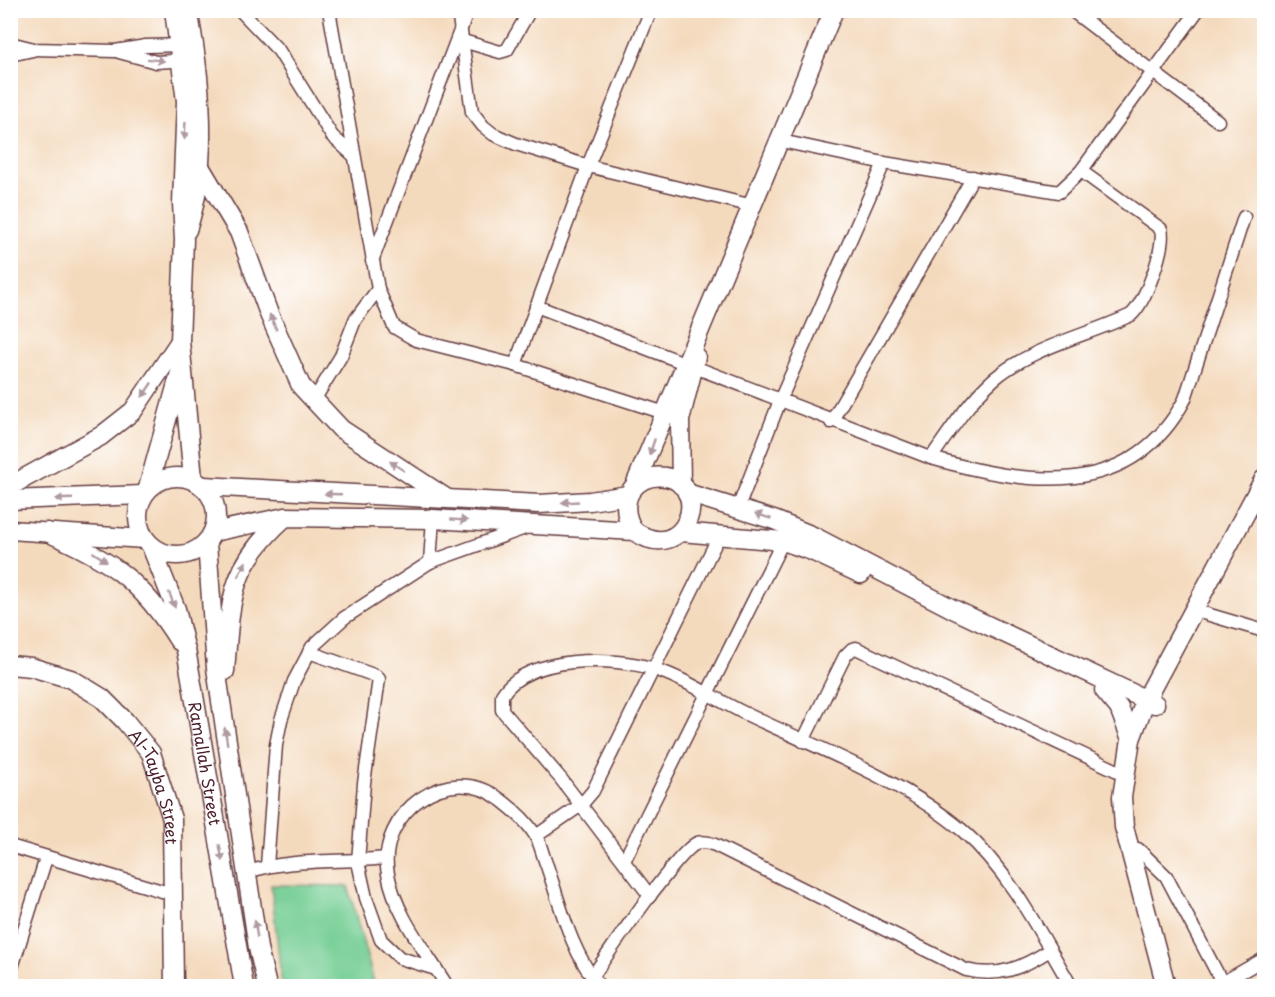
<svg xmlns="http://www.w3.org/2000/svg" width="1275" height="997" font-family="'Playpen Sans',sans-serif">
	<rect width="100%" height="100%" fill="#fff"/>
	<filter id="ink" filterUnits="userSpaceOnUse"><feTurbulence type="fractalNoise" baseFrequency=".0167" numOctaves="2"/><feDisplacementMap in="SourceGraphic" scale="12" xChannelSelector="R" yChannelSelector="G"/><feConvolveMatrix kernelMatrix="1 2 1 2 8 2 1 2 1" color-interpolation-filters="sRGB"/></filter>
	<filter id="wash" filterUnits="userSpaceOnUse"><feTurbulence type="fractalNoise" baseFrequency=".008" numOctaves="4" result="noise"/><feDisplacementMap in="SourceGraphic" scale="24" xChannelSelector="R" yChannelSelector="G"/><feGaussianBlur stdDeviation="1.35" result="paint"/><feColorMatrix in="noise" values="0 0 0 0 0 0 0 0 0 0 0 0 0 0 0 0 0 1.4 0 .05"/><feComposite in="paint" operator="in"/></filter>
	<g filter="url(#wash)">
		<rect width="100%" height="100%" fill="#f4dabd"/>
		<polygon fill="#73cd93" stroke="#5e765f" stroke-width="1.5" points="271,885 348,886 375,986 282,986"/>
	</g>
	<g filter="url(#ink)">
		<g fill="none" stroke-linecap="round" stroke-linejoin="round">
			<defs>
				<g id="street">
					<polyline points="240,10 279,51 332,136 353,155"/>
					<polyline points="329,10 378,289 394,327 416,340 515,365 671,415"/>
					<polyline points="458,10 472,112 483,126 493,134 516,144 588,166 753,206"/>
					<polyline points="1071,10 1218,121"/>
					<polyline points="463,41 500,52 507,50 530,10"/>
					<polyline points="10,43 34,49 115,51 146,46 185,45"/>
					<polyline points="119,52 156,62 187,60"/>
					<polyline points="10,55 33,50"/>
					<polyline points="781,141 884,163 1059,192 1081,171 1198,10"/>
					<polyline points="372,261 468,10"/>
					<path d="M 536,306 L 931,458 C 1025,485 1131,502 1185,399 L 1244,217"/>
					<polyline points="515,365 588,166 651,10"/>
					<polyline points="314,400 341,356 355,320 378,289"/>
					<polyline points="831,422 973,177"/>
					<path d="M 931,458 C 950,431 969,401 994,379 C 1032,347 1086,336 1131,315 C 1145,303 1166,247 1161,229 L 1081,171"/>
					<polyline points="738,508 781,398 884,163"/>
					<polyline points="430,562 433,519"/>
					<polyline points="1193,610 1264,631"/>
					<polyline points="309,652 376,676 379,679 364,783 358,862 366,898 381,940 400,958 436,969"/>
					<polyline points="803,741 845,656 852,649 856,648 1124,774"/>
					<polyline points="536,836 581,805 593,791 719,536"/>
					<polyline points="10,846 172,894"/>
					<polyline points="1138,849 1166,876 1224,986"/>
					<polyline points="624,861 785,537"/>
					<polyline points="267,866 276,745 281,720 294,681 312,647 344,618 430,562 528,527"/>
					<path d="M 248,872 C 289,858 342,863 386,858"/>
					<path d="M 650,896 L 561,779 L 502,710 L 502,695 C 527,655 614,656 654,669 C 682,677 717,700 744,713 C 815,747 903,780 963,831 C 1010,872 1040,933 1071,986"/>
					<polyline points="10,974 46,858"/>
					<path d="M 592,977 C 607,955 679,850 697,843 C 703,841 710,843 715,845 L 966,970 C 999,978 1022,968 1050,950"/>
					<polyline points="1222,983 1264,959"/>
					<path d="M 447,986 C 425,950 396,916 388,874 C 376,814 449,758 501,800 C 513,809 528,823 536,836 C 541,845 543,857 547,866 C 561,907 571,952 599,986"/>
				</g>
				<g id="secondary">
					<polyline points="174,10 186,101 182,203 184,240 180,341 193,479"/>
					<polyline points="199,165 239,232 269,314 301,386 341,429 446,498"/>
					<path d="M 187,230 C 210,163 201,78 188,10"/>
					<circle cx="177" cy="516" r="39"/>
					<polyline points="635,485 834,10"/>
					<polyline points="681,485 680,420 696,357"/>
					<polyline points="10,486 101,436 133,411 180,341"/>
					<polyline points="204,486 539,504 590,501 628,495"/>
					<polyline points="148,488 181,369"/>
					<polyline points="687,493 774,520 813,536 953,609 1155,704"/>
					<polyline points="10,500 143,495"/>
					<polyline points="10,530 144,539"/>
					<path d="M 47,532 C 111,560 142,581 179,641"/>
					<path d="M 213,532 L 285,517 L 433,519 L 634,531 C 686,567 713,486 666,477 C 658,476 651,476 643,480 C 623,491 622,513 634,531"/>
					<polyline points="681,532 783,541 812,551 861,574"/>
					<polyline points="207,543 216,668 258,948 267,986"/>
					<path id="s1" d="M 151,546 L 176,609 L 187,655 L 244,986"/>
					<path id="s2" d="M 10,665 L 31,667 L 71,679 L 102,698 L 125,721 L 151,753 L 172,819 L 174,986"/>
					<path d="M 225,671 C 231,601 228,569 283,519"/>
					<polyline points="1104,690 1119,708 1131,739"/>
					<polyline points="1166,986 1124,827 1122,797 1131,739 1146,699 1264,479"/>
				</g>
			</defs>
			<use href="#street" stroke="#643b41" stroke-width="15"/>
			<use href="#secondary" stroke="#643b41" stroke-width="21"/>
			<use href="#street" stroke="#fff" stroke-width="12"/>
			<use href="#secondary" stroke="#fff" stroke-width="18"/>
		</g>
		<defs><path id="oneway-solid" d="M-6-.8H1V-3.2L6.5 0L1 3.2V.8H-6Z" transform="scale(1.5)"/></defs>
		<g fill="#ae9aa0">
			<use href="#oneway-solid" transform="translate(156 60) rotate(7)"/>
			<use href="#oneway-solid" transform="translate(185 131) rotate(93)"/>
			<use href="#oneway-solid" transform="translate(273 322) rotate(-114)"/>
			<use href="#oneway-solid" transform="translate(147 390) rotate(124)"/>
			<use href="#oneway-solid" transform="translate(652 447) rotate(109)"/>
			<use href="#oneway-solid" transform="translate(397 466) rotate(-147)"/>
			<use href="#oneway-solid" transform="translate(333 494) rotate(-178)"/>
			<use href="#oneway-solid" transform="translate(64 499) rotate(178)"/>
			<use href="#oneway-solid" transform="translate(570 502) rotate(177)"/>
			<use href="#oneway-solid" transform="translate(763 516) rotate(-162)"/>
			<use href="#oneway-solid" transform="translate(459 520) rotate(4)"/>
			<use href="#oneway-solid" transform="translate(100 557) rotate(33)"/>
			<use href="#oneway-solid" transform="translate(242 569) rotate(-62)"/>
			<use href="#oneway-solid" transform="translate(172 600) rotate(69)"/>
			<use href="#oneway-solid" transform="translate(226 736) rotate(-99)"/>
			<use href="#oneway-solid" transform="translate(221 853) rotate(80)"/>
			<use href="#oneway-solid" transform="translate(256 929) rotate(-98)"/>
		</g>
	</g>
	<g text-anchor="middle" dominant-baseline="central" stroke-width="5" stroke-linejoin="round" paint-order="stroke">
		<g font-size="16" fill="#4a1f2b" stroke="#fff">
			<text stroke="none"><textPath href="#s1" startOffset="225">Ramallah Street</textPath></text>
			<text stroke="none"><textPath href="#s2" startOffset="206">Al-Tayba Street</textPath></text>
		</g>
	</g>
	<rect width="1275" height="997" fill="none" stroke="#fff" stroke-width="36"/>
</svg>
